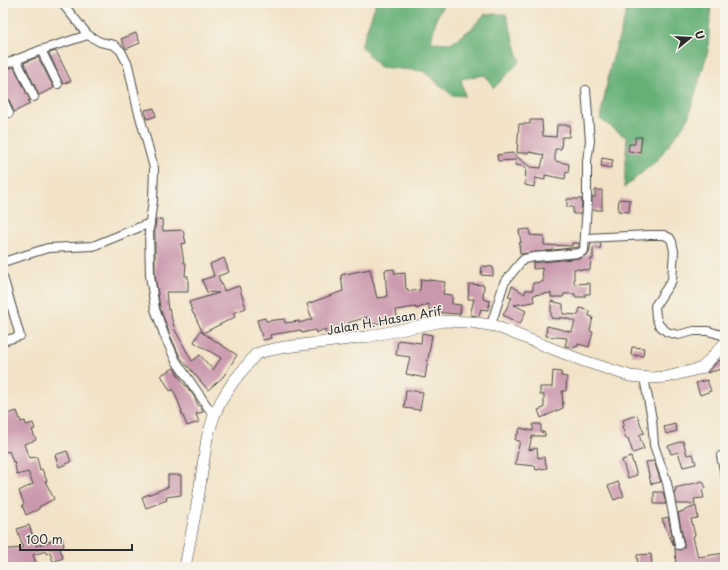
<svg xmlns="http://www.w3.org/2000/svg" width="728" height="570" font-family="'Playpen Sans',sans-serif">
	<rect width="100%" height="100%" fill="#f7f3e8"/>
	<filter id="ink" filterUnits="userSpaceOnUse"><feTurbulence type="fractalNoise" baseFrequency=".025" numOctaves="2"/><feDisplacementMap in="SourceGraphic" scale="8" xChannelSelector="R" yChannelSelector="G"/><feConvolveMatrix kernelMatrix="1 2 1 2 8 2 1 2 1" color-interpolation-filters="sRGB"/></filter>
	<filter id="wash" filterUnits="userSpaceOnUse"><feTurbulence type="fractalNoise" baseFrequency=".012" numOctaves="4" result="noise"/><feDisplacementMap in="SourceGraphic" scale="16" xChannelSelector="R" yChannelSelector="G"/><feGaussianBlur stdDeviation="0.9" result="paint"/><feColorMatrix in="noise" values="0 0 0 0 0 0 0 0 0 0 0 0 0 0 0 0 0 1.4 0 .05"/><feComposite in="paint" operator="in"/></filter>
	<g filter="url(#wash)">
		<rect width="100%" height="100%" fill="#f2e3c8"/>
		<g fill="#66b078" stroke="#486e52">
			<polygon points="376,3 444,3 436,19 431,42 452,43 471,29 485,14 506,14 520,61 494,88 485,75 461,79 465,96 452,95 423,71 379,67 361,46"/>
			<polygon points="629,3 711,3 708,51 687,121 657,160 624,188 627,138 600,119 610,68"/>
		</g>
		<g id="blocks">
			<g fill="#ca98ad">
				<polygon points="136,33 140,43 126,49 121,39"/>
				<polygon points="56,51 71,81 63,84 49,53"/>
				<polygon points="38,57 54,88 39,95 24,63"/>
				<polygon points="14,67 30,100 28,101 30,104 14,112 8,97 3,94 3,71"/>
				<polygon points="154,108 156,116 147,119 145,110"/>
				<polygon points="530,120 542,120 543,136 556,137 557,125 570,125 569,137 562,137 561,149 555,149 555,161 569,164 568,173 566,172 565,179 545,175 545,180 535,178 534,187 525,185 526,167 515,165 516,160 498,161 497,155 512,153 530,167 541,168 544,155 529,152 529,153 517,153 519,124 530,124"/>
				<polygon points="635,137 642,137 640,152 628,151 629,144 635,144"/>
				<polygon points="602,158 613,160 611,168 601,166"/>
				<polygon points="595,190 602,190 602,210 592,210 592,197 595,197"/>
				<polygon points="567,199 582,199 581,214 573,214 573,207 567,207"/>
				<polygon points="619,199 630,200 629,212 618,211"/>
				<polygon points="162,219 163,231 183,230 186,243 181,244 184,263 186,263 185,276 188,276 188,292 166,292 168,310 169,309 175,330 192,361 200,355 213,370 221,358 194,342 200,331 237,355 223,377 208,390 180,357 170,335 160,308 155,275 155,229 156,220"/>
				<polygon points="530,229 530,235 544,236 544,245 572,246 572,243 579,243 579,247 520,254 519,243 521,243 519,230"/>
				<polygon points="591,243 601,243 600,249 593,248 593,259 591,259 590,270 574,269 574,284 590,283 590,294 585,294 585,297 575,297 575,294 564,294 563,297 551,297 551,293 533,295 534,302 514,305 526,311 520,324 503,315 512,298 508,297 512,286 525,294 525,290 533,290 533,283 543,282 542,268 533,269 533,263 581,258 589,253"/>
				<polygon points="224,258 229,272 218,276 224,291 239,286 246,308 233,313 235,317 203,333 194,314 193,314 189,302 219,293 207,292 202,280 214,276 210,264"/>
				<polygon points="482,266 493,267 493,276 481,275"/>
				<polygon points="370,269 377,298 387,297 385,270 394,269 395,274 405,273 406,289 408,289 408,291 420,290 421,279 445,282 443,294 452,295 452,304 461,305 460,314 429,312 429,304 416,309 416,307 396,310 398,322 390,322 390,321 369,325 367,317 348,323 349,325 335,329 336,333 326,335 325,329 316,333 315,330 302,333 301,330 270,335 271,338 263,340 257,320 265,318 266,321 284,319 285,323 299,321 299,323 312,319 307,304 343,291 341,275"/>
				<polygon points="469,284 484,285 483,299 490,301 488,310 481,309 479,316 470,315 474,299 468,299"/>
				<polygon points="551,301 563,304 563,314 578,315 580,308 590,311 589,316 593,317 590,331 593,332 589,347 578,344 577,347 574,346 574,348 565,346 567,338 546,336 547,326 572,332 575,321 560,317 560,319 551,318"/>
				<polygon points="422,333 432,335 425,378 406,374 410,357 396,355 398,340 421,343"/>
				<polygon points="632,347 644,348 643,356 631,355"/>
				<polygon points="725,359 725,368 707,373 718,361"/>
				<polygon points="174,368 181,380 194,396 198,405 200,406 203,412 196,414 199,422 187,426 181,411 182,411 173,389 170,391 161,375"/>
				<polygon points="553,371 561,372 561,376 567,377 566,391 562,391 563,408 541,418 538,410 544,408 544,395 540,395 540,387 552,387"/>
				<polygon points="707,380 711,391 700,395 696,383"/>
				<polygon points="406,390 423,392 420,410 404,408"/>
				<polygon points="17,411 21,422 25,421 26,425 33,423 35,429 32,430 36,440 24,444 29,458 37,457 40,470 42,469 47,481 45,481 54,499 39,507 39,509 26,515 22,505 24,504 19,491 33,484 28,472 17,475 14,461 13,462 9,451 3,453 3,415"/>
				<polygon points="637,415 644,433 639,435 644,449 633,453 628,438 626,439 622,426 624,425 623,420"/>
				<polygon points="533,424 541,424 541,432 545,433 545,436 532,436 529,450 537,448 538,458 544,457 547,468 536,470 535,466 515,464 520,441 515,440 517,434 518,434 520,428 533,431"/>
				<polygon points="675,424 677,431 666,434 664,427"/>
				<polygon points="683,441 687,455 693,454 696,464 683,467 678,452 671,454 668,446"/>
				<polygon points="67,451 71,462 59,467 55,455"/>
				<polygon points="631,457 637,475 628,478 622,460"/>
				<polygon points="654,461 661,482 651,484 646,462"/>
				<polygon points="168,475 181,475 181,495 166,497 167,500 146,508 142,497 168,487"/>
				<polygon points="703,481 706,488 702,490 704,498 694,499 695,504 677,504 674,492 676,492 675,488"/>
				<polygon points="618,482 624,496 614,500 608,486"/>
				<polygon points="654,492 663,492 666,504 654,504"/>
				<polygon points="696,506 698,518 691,519 695,535 693,536 698,557 725,553 725,567 707,567 706,563 691,566 691,567 676,567 675,548 680,550 684,547 684,544 678,513"/>
				<polygon points="668,517 674,546 662,519"/>
				<polygon points="29,525 36,546 62,537 64,546 60,548 63,558 53,562 50,552 46,554 46,551 33,555 37,567 3,567 3,551 9,549 23,548 17,529"/>
				<polygon points="651,554 652,567 638,567 637,555"/>
			</g>
		</g>
	</g>
	<g filter="url(#ink)">
		<use href="#blocks" fill-opacity="0" stroke="#494743" stroke-width="1"/>
		<g fill="none" stroke-linecap="round" stroke-linejoin="round">
			<defs>
				<g id="street">
					<polyline points="62,3 88,35 100,42 114,45 121,51 128,65 137,106 154,168 153,200 149,229 150,275 155,309 165,337 176,361 214,416"/>
					<polyline points="41,50 58,84"/>
					<polyline points="16,59 34,97"/>
					<polyline points="3,65 41,50 88,35"/>
					<polyline points="3,99 9,113"/>
					<polyline points="585,238 650,235 664,235 670,238 672,242 674,251 672,280 655,306 656,317 659,325 667,332 678,335 694,331 708,331 725,336"/>
					<polyline points="3,262 48,248 93,246 150,223"/>
					<polyline points="3,277 20,336 3,341"/>
					<polyline points="491,325 504,283 520,263 524,259 534,257 580,253 584,250 587,205 587,161 590,141 586,90"/>
					<polyline points="644,378 652,419 654,445 667,483 679,545"/>
					<polyline points="721,456 725,475"/>
				</g>
				<polyline id="secondary" points="185,567 198,499 207,438 214,416 221,401 233,382 256,354 265,351 285,347 366,337 443,321 471,322 495,326 581,360 630,376 650,378 667,377 702,368 725,343"/>
			</defs>
			<use href="#street" stroke="#494743" stroke-width="10"/>
			<use href="#secondary" stroke="#494743" stroke-width="12"/>
			<use href="#street" stroke="#fff" stroke-width="8"/>
			<use href="#secondary" stroke="#fff" stroke-width="11"/>
		</g>
	</g>
	<g text-anchor="middle" dominant-baseline="central" stroke-width="3" stroke-linejoin="round" paint-order="stroke">
		<g font-size="12" fill="#2b2b2b" stroke="#f7f3e8">
			<text transform="translate(384 320) rotate(-10)">Jalan H. Hasan Arif</text>
		</g>
	</g>
	<rect width="728" height="570" fill="none" stroke="#f7f3e8" stroke-width="16"/>
	<g transform="translate(690 38) rotate(72)" stroke="#f7f3e8" stroke-width="3" paint-order="stroke">
	<path d="M0-3L7 15L0 10L-7 15Z" fill="#2b2b2b"/>
	<text y="-6" font-size="11" font-weight="bold" text-anchor="middle" fill="#2b2b2b">U</text>
	</g>
	<path d="M20 544v6h112v-6" fill="none" stroke="#2b2b2b" stroke-width="2"/>
	<text x="26" y="544" font-size="12" fill="#2b2b2b" stroke="#f7f3e8" stroke-width="3" paint-order="stroke">100 m</text>
</svg>
